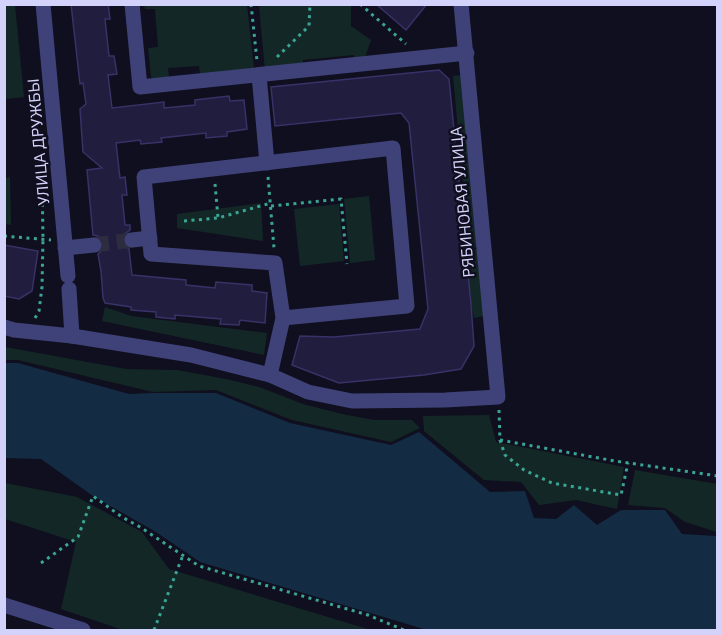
<svg xmlns="http://www.w3.org/2000/svg" width="722" height="635" font-family="'IBM Plex Sans',sans-serif">
	<rect width="100%" height="100%" fill="#100f1f"/>
	<g fill="#132826">
		<polygon points="5,4 15,5 24,97 5,99"/>
		<polygon points="144,5 247,5 254,68 200,74 199,66 168,68 169,77 154,79 151,77 148,48 158,47 155,9 145,9"/>
		<polygon points="259,5 351,5 351,26 371,40 364,60 355,61 354,55 303,60 303,65 265,71"/>
		<polygon points="465,75 480,247 469,248 453,76"/>
		<polygon points="10,177 11,225 4,224 5,178"/>
		<polygon points="369,196 375,260 350,263 344,199"/>
		<polygon points="261,203 263,241 177,228 177,214"/>
		<polygon points="339,204 344,261 300,266 294,209"/>
		<polygon points="477,249 484,316 474,318 471,304 467,250"/>
		<polygon points="105,307 131,316 267,333 264,355 102,321"/>
		<polygon points="5,347 126,369 177,370 226,379 259,387 303,404 342,414 374,420 412,420 420,428 391,442 292,420 216,390 153,392 18,360 5,360"/>
		<polygon points="489,415 496,442 624,467 617,509 576,500 539,505 521,482 484,480 424,431 423,416"/>
		<polygon points="635,470 717,484 717,532 685,522 665,508 628,505"/>
		<polygon points="5,483 77,497 142,532 169,569 371,630 123,630 61,609 76,542 5,519"/>
	</g>
	<polygon fill="#142b44" points="5,363 18,363 129,394 152,393 216,393 290,423 391,445 419,432 490,492 525,491 534,518 556,519 574,505 597,525 621,510 665,510 682,534 717,536 717,630 427,630 200,562 156,532 93,496 41,459 5,458"/>
	<g fill="#211d3e" stroke="#373267" stroke-width="1.5">
		<polygon points="71,4 108,4 110,19 105,19 109,56 114,56 117,74 108,75 112,108 164,102 164,108 195,105 195,100 229,96 230,101 244,100 247,129 227,132 227,136 206,138 206,133 161,138 162,142 141,144 140,140 116,143 120,178 125,177 127,195 122,195 125,225 130,225 130,230 126,233 122,240 125,246 129,249 132,275 186,280 186,285 215,288 216,282 252,285 252,291 267,293 265,323 240,320 239,325 220,324 221,319 175,315 175,319 156,317 156,312 131,310 131,307 105,303 103,298 101,271 98,254 103,249 104,243 98,236 93,235 87,170 102,168 83,152 80,109 86,104 83,83 80,84"/>
		<polygon points="376,4 427,4 406,30"/>
		<polygon points="439,70 449,79 471,304 474,346 461,369 424,375 339,383 292,365 300,336 334,337 420,329 428,309 409,123 401,113 275,126 271,87"/>
		<polygon points="4,245 38,251 32,291 19,299 4,296"/>
	</g>
	<g fill="none" stroke-linecap="round" stroke-linejoin="round">
		<polyline stroke="#2d2c40" stroke-width="15" stroke-dasharray="15 8" stroke-linecap="butt" points="94,245 132,240"/>
		<g stroke="#3ba595" stroke-width="3" stroke-dasharray="3 4.5" stroke-linecap="butt">
			<polyline points="251,4 257,61"/>
			<polyline points="360,4 406,44"/>
			<polyline points="277,57 309,26 310,4"/>
			<polyline points="268,177 274,248"/>
			<polyline points="215,184 218,218"/>
			<polyline points="271,206 341,199 347,264"/>
			<polyline points="184,221 218,218 271,203"/>
			<polyline points="4,236 51,240"/>
			<polyline points="35,318 39,311 42,287 43,239 42,174"/>
			<polyline points="499,410 500,440 615,461 718,476"/>
			<polyline points="500,440 505,455 524,470 552,483 621,495 628,463"/>
			<polyline points="41,563 78,537 93,496 122,517 140,527 199,566 368,615 404,630"/>
			<polyline points="154,630 183,555"/>
		</g>
		<g stroke="#3f4279" stroke-width="15">
			<polyline points="43,4 68,276"/>
			<polyline points="132,4 140,87 467,53"/>
			<polyline points="259,75 267,163"/>
			<polyline points="132,240 150,238"/>
			<polyline points="65,248 94,245"/>
			<polyline points="69,289 72,336"/>
			<polyline points="4,327 14,330 72,336 191,355 270,375 308,392 352,401 445,400 498,397 461,4"/>
			<polyline points="270,375 283,318 275,263 151,254 144,177 393,148 407,306 283,318"/>
			<polyline points="4,605 83,630"/>
		</g>
	</g>
	<g text-anchor="middle" dominant-baseline="central" stroke-width="5" stroke-linejoin="round" paint-order="stroke">
		<g font-size="16" fill="#d3d2fa" stroke="#100f1f">
			<text transform="translate(38 142) rotate(-95)">УЛИЦА ДРУЖБЫ</text>
			<text transform="translate(462 202) rotate(-95)">РЯБИНОВАЯ УЛИЦА</text>
		</g>
	</g>
	<rect width="722" height="635" fill="none" stroke="#d3d2fa" stroke-width="12"/>
</svg>
